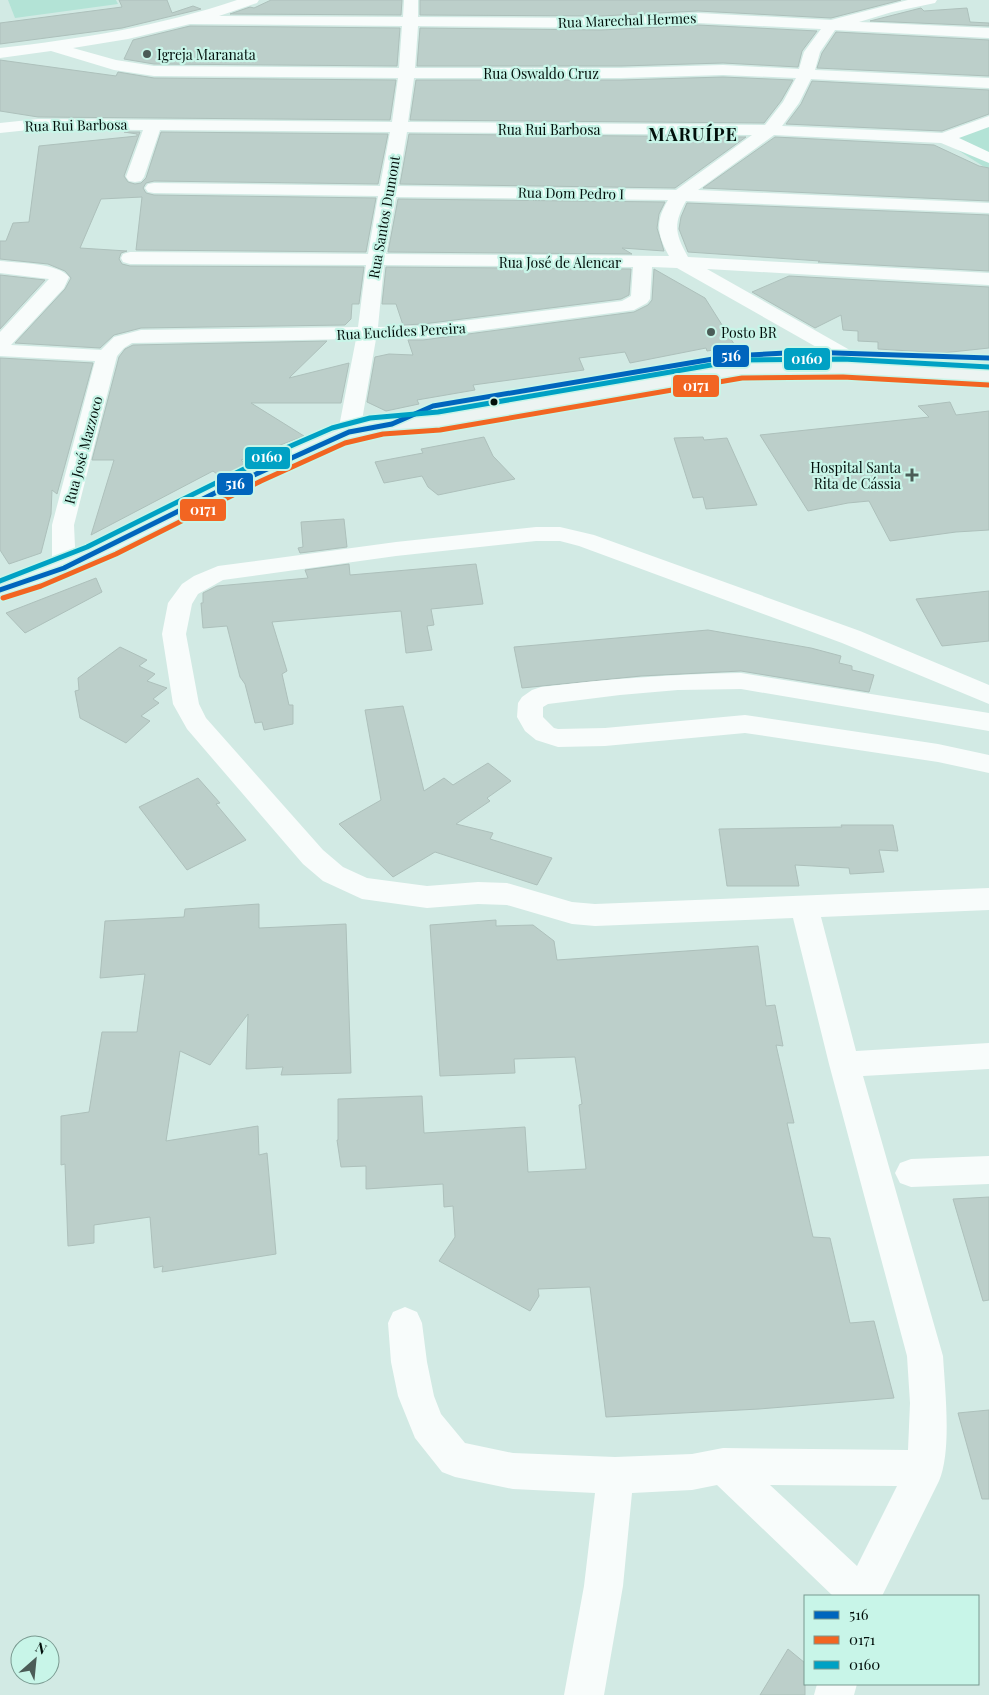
<svg xmlns="http://www.w3.org/2000/svg" width="989" height="1695" font-family="'Playfair Display',serif">
	<rect width="100%" height="100%" fill="#d2eae4"/>
	<g fill="#b3e3d6">
		<polygon points="8,0 116,0 118,4 15,18"/>
		<polygon points="989,119 989,170 939,138"/>
	</g>
	<g fill="#bccfca" stroke="#adc0bb">
		<polygon points="119,0 167,0 172,13 193,6 201,9 122,28 0,44 0,23 122,7"/>
		<polygon points="271,0 402,0 401,15 230,14 250,7 254,8"/>
		<polygon points="420,0 901,0 831,18 698,11 601,16 420,15"/>
		<polygon points="921,8 924,11 967,8 970,22 989,23 989,26 870,21"/>
		<polygon points="698,25 817,31 802,51 798,67 723,63 621,66 417,66 420,28 601,30"/>
		<polygon points="190,26 400,28 397,66 154,64 124,59 133,40"/>
		<polygon points="836,32 989,40 989,76 817,68 822,53"/>
		<polygon points="0,60 116,76 118,72 154,78 396,80 390,120 38,117 0,111"/>
		<polygon points="723,77 793,80 781,101 764,123 410,120 416,80 621,80"/>
		<polygon points="812,81 989,90 989,114 942,131 786,124 801,104"/>
		<polygon points="124,132 140,132 124,176 128,182 135,184 141,183 146,178 161,132 388,134 378,184 154,181 146,183 143,188 146,193 154,195 376,198 366,252 136,250 142,197 101,199 80,248 127,251 121,253 119,259 122,264 130,266 364,267 359,304 352,304 351,319 345,325 141,328 114,335 100,348 15,343 65,289 71,278 65,271 48,264 0,259 0,241 6,241 13,223 29,222 39,146 137,136 137,134"/>
		<polygon points="409,134 746,137 675,188 400,184"/>
		<polygon points="775,137 934,145 979,166 989,168 989,201 703,188"/>
		<polygon points="398,199 665,202 659,214 657,228 664,251 622,248 632,254 388,252"/>
		<polygon points="687,203 989,215 989,271 818,262 820,261 688,252 679,229 681,217"/>
		<polygon points="386,267 631,269 629,295 621,299 423,324 403,325 396,304 382,304"/>
		<polygon points="654,269 705,298 736,347 707,351 706,348 630,363 625,352 579,358 584,370 473,385 475,390 417,400 419,404 386,411 367,402 375,357 389,354 413,355 408,340 423,340 634,312 648,305 652,300"/>
		<polygon points="0,275 45,280 0,329"/>
		<polygon points="789,276 989,287 989,348 942,353 878,349 878,342 858,341 858,331 843,330 841,315 815,328 752,292"/>
		<polygon points="327,341 289,378 349,363 341,403 251,403 304,436 241,460 246,464 221,477 213,471 91,535 114,460 92,460 119,357 125,349 133,345"/>
		<polygon points="0,358 93,363 57,494 52,490 51,514 41,553 9,564 0,550"/>
		<polygon points="950,402 956,415 989,411 989,530 956,532 890,541 869,501 848,503 808,511 760,435 929,417 918,406"/>
		<polygon points="484,437 493,456 515,479 438,495 428,487 422,476 384,483 375,462 423,453 421,449"/>
		<polygon points="703,437 704,440 727,438 757,505 706,509 703,497 693,498 674,438"/>
		<polygon points="344,519 347,547 300,553 298,548 303,547 301,522"/>
		<polygon points="349,564 350,575 476,564 483,604 431,609 434,625 427,626 432,650 406,653 401,611 272,622 287,671 282,674 289,705 293,705 293,724 264,730 262,722 255,723 245,684 240,677 227,626 203,628 201,603 203,603 203,593 217,586 308,578 305,570"/>
		<polygon points="96,578 102,592 25,633 6,613"/>
		<polygon points="989,591 989,641 942,646 916,599"/>
		<polygon points="708,630 811,648 841,656 839,663 852,666 852,670 874,675 869,692 741,671 641,676 522,688 514,647"/>
		<polygon points="120,647 147,660 139,666 155,674 147,681 167,688 153,699 159,703 141,716 150,721 126,743 80,718 75,691 79,690 78,678"/>
		<polygon points="403,706 424,791 444,778 453,785 488,763 511,781 487,798 490,801 456,824 493,833 490,839 552,858 537,885 435,852 393,877 339,824 381,800 365,710"/>
		<polygon points="198,778 220,803 216,804 246,840 187,870 139,807"/>
		<polygon points="841,825 893,825 898,851 879,850 884,872 850,874 849,868 795,865 799,886 727,886 719,829 842,827"/>
		<polygon points="259,904 259,928 346,924 351,1073 281,1075 283,1067 246,1069 248,1014 210,1065 180,1051 166,1141 258,1126 259,1155 267,1153 276,1254 162,1272 163,1266 154,1268 150,1217 94,1225 94,1243 68,1246 65,1164 61,1165 61,1116 89,1112 102,1032 137,1032 145,974 100,978 105,921 184,917 185,909"/>
		<polygon points="496,920 496,926 533,925 554,941 557,960 758,946 766,1006 775,1005 783,1046 776,1045 794,1123 787,1123 813,1237 830,1238 850,1323 874,1321 894,1398 759,1409 606,1417 590,1287 538,1289 539,1296 530,1311 439,1261 455,1237 453,1206 444,1207 443,1184 366,1189 366,1166 341,1167 337,1140 338,1140 338,1099 422,1096 424,1133 525,1127 528,1172 586,1169 579,1105 582,1104 575,1057 514,1059 515,1073 440,1076 430,925"/>
		<polygon points="989,1197 989,1300 983,1301 953,1199"/>
		<polygon points="989,1410 989,1499 982,1499 958,1413"/>
		<polygon points="788,1649 805,1663 805,1695 760,1695"/>
	</g>
	<g fill="none" stroke-linecap="round" stroke-linejoin="round">
		<g fill="#f8fcfb" fill-rule="evenodd">
			<path d="M 237,0 L 259,0 L 257,3 L 219,16 L 403,17 L 404,0 L 418,0 L 418,17 L 601,18 L 698,13 L 831,20 L 908,0 L 937,0 L 935,3 L 892,12 L 859,22 L 989,28 L 989,38 L 835,30 L 820,52 L 815,70 L 989,78 L 989,88 L 811,79 L 799,103 L 782,126 L 942,133 L 989,116 L 989,127 L 959,138 L 989,152 L 989,163 L 941,143 L 774,135 L 698,190 L 989,203 L 989,213 L 686,201 C 673,224 675,234 688,257 L 989,273 L 989,285 L 707,269 L 848,349 L 851,353 L 848,357 L 841,359 L 834,357 L 677,268 L 652,267 L 650,299 L 647,303 L 634,310 L 423,338 L 376,339 L 360,432 L 357,437 L 349,438 L 341,437 L 338,432 L 356,339 L 132,343 L 124,348 L 117,356 L 74,525 L 76,568 L 72,573 L 64,575 L 56,573 L 52,568 L 52,525 L 95,361 L 0,356 L 0,332 L 49,279 L 0,273 L 0,261 C 17,263 59,263 69,277 L 64,288 L 11,345 L 101,350 L 114,337 L 141,330 L 358,327 L 366,265 L 130,264 L 123,262 L 121,258 L 123,254 L 130,252 L 368,254 L 378,196 L 154,193 L 148,192 L 145,188 L 148,184 L 154,183 L 380,186 L 390,132 L 160,130 L 144,177 L 141,181 L 135,182 L 129,181 L 126,177 L 143,130 L 38,129 L 0,133 L 0,123 L 38,119 L 392,122 L 398,78 L 154,76 L 114,70 L 51,51 L 0,58 L 0,48 C 81,39 160,26 237,0 ZM 698,23 L 821,29 L 804,52 L 799,69 L 723,65 L 621,68 L 415,68 L 418,26 L 601,28 ZM 190,24 L 402,26 L 399,68 L 154,66 L 116,60 L 73,48 L 128,39 ZM 723,75 L 796,78 L 783,102 L 765,125 L 408,122 L 414,78 L 621,78 ZM 407,132 L 752,135 L 676,190 L 398,186 ZM 396,197 L 668,200 C 655,222 657,234 669,256 L 386,254 ZM 384,265 L 633,267 L 631,296 L 622,301 L 423,326 L 378,327 Z"/>
			<path d="M 536,527 L 560,527 L 594,535 L 860,631 L 989,685 L 989,704 L 842,643 L 579,546 L 560,541 L 536,541 L 396,556 L 223,580 L 198,594 L 192,604 L 186,634 L 199,704 L 206,718 L 323,850 L 343,867 L 367,878 L 427,886 L 478,882 L 507,883 L 572,902 L 595,904 L 989,888 L 989,910 L 821,917 L 856,1051 L 989,1043 L 989,1069 L 863,1076 L 943,1356 C 945,1390 952,1451 939,1481 L 882,1596 L 833,1596 L 717,1485 L 692,1490 L 632,1493 L 623,1586 L 604,1695 L 564,1695 L 584,1586 L 595,1493 L 513,1489 L 455,1477 L 442,1472 L 415,1438 L 398,1396 L 391,1362 L 388,1323 L 393,1312 L 405,1307 L 417,1312 L 422,1323 L 427,1362 L 434,1396 L 441,1414 L 465,1443 L 513,1453 L 615,1457 L 692,1454 L 723,1448 L 908,1450 L 910,1403 L 907,1356 L 829,1064 L 793,918 L 595,926 L 572,924 L 507,905 L 478,904 L 427,908 L 362,899 L 323,881 L 303,864 L 187,729 L 173,704 L 162,634 L 168,603 L 182,584 L 194,576 L 218,566 L 396,542 ZM 770,1485 L 897,1486 L 857,1566 Z"/>
			<path d="M 741,673 L 989,713 L 989,731 L 741,689 L 678,690 L 620,695 L 548,704 L 543,707 L 543,717 L 554,728 L 558,729 L 605,728 L 745,715 L 938,744 L 989,755 L 989,773 L 938,762 L 745,733 L 605,746 L 558,747 L 536,740 L 525,731 L 517,717 L 518,703 L 522,697 L 532,690 L 541,687 C 608,679 674,674 741,673 Z"/>
			<polygon points="989,1156 989,1184 911,1187 900,1183 895,1173 900,1163 911,1159"/>
			<polygon points="817,1684 857,1684 854,1695 814,1695"/>
		</g>
		<path fill="#ecf4f2" fill-rule="evenodd" d="M 843,362 L 989,370 L 989,382 L 843,374 L 741,375 L 439,427 C 413,429 385,429 360,436 C 324,445 285,467 252,484 C 170,526 90,574 0,598 L 0,582 L 30,572 L 104,541 L 285,451 L 352,425 L 382,419 L 439,415 L 741,363 Z"/>
		<defs>
			<polyline id="bus-1" points="0,590 64,568 221,490 349,432 392,424 433,406 731,356 805,352 989,358"/>
			<polyline id="bus-2" points="3,598 41,586 116,554 261,481 345,443 383,434 440,430 742,378 843,377 989,385"/>
			<polyline id="bus-3" points="0,581 87,547 286,448 332,428 370,418 438,412 740,360 843,359 989,367"/>
		</defs>
		<use href="#bus-1" stroke="#c8f5e8" stroke-width="8"/>
		<use href="#bus-2" stroke="#c8f5e8" stroke-width="8"/>
		<use href="#bus-3" stroke="#c8f5e8" stroke-width="8"/>
		<use href="#bus-1" stroke="#0065bd" stroke-width="5"/>
		<use href="#bus-2" stroke="#f26522" stroke-width="5"/>
		<use href="#bus-3" stroke="#00a1c4" stroke-width="5"/>
	</g>
	<g fill="#4b5c57" stroke="#c8f5e8" stroke-width="2">
		<circle cx="147" cy="54" r="5"/>
		<circle cx="711" cy="332" r="5"/>
		<path d="M909.5 467.5h5v5h5v5h-5v5h-5v-5h-5v-5h5z"/>
	</g>
	<circle fill="#020f0b" stroke="#c8f5e8" stroke-width="2" cx="494" cy="402" r="4.5"/>
	<g text-anchor="middle" dominant-baseline="central" stroke-width="4.5" stroke-linejoin="round" paint-order="stroke">
		<g font-size="14" fill="#020f0b" stroke="#c8f5e8">
			<text transform="translate(627 20) rotate(-2)">Rua Marechal Hermes</text>
			<text x="541" y="73">Rua Oswaldo Cruz</text>
			<text transform="translate(76 125) rotate(-1)">Rua Rui Barbosa</text>
			<text x="549" y="129">Rua Rui Barbosa</text>
			<text transform="translate(571 193) rotate(1)">Rua Dom Pedro I</text>
			<text transform="translate(384 217) rotate(-80)">Rua Santos Dumont</text>
			<text x="560" y="262">Rua José de Alencar</text>
			<text transform="translate(401 331) rotate(-3)">Rua Euclídes Pereira</text>
			<text transform="translate(83 450) rotate(-75)">Rua José Mazzoco</text>
		</g>
		<g font-size="14" fill="#020f0b" stroke="#c8f5e8" text-anchor="start">
			<text x="157" y="54">Igreja Maranata</text>
			<text x="721" y="332">Posto BR</text>
			<text x="901" y="467" text-anchor="end">Hospital Santa<tspan x="901" dy="16">Rita de Cássia</tspan></text>
		</g>
		<g font-size="18" font-weight="bold" letter-spacing="1" fill="#020f0b" stroke="#c8f5e8">
			<text x="693" y="134">MARUÍPE</text>
		</g>
	</g>
	<g stroke="#c8f5e8" stroke-width="2">
		<rect x="712" y="344" width="38" height="24" rx="5" fill="#0065bd"/>
		<rect x="783" y="347" width="48" height="24" rx="5" fill="#00a1c4"/>
		<rect x="672" y="374" width="48" height="24" rx="5" fill="#f26522"/>
		<rect x="244" y="446" width="47" height="24" rx="5" fill="#00a1c4"/>
		<rect x="216" y="472" width="38" height="24" rx="5" fill="#0065bd"/>
		<rect x="179" y="498" width="48" height="24" rx="5" fill="#f26522"/>
	</g>
	<g font-size="14" text-anchor="middle" font-weight="bold" fill="#fff">
		<text x="731" y="361">516</text>
		<text x="807" y="364">0160</text>
		<text x="696" y="391">0171</text>
		<text x="267" y="462">0160</text>
		<text x="235" y="489">516</text>
		<text x="203" y="515">0171</text>
	</g>
	<rect x="804" y="1595" width="175" height="90" fill="#c8f5e8" stroke="#799990"/>
	<rect x="814" y="1611" width="25" height="8" fill="#0065bd" stroke="#799990"/>
	<text x="849" y="1620" font-size="15" fill="#020f0b">516</text>
	<rect x="814" y="1636" width="25" height="8" fill="#f26522" stroke="#799990"/>
	<text x="849" y="1645" font-size="15" fill="#020f0b">0171</text>
	<rect x="814" y="1661" width="25" height="8" fill="#00a1c4" stroke="#799990"/>
	<text x="849" y="1670" font-size="15" fill="#020f0b">0160</text>
	<g transform="translate(35 1660) rotate(27)"><circle r="24" fill="#c8f5e8" stroke="#799990"/>
	<path d="M0-4L9 19L0 12L-9 19Z" fill="#4b5c57"/>
	<text y="-8" font-size="14" font-weight="bold" text-anchor="middle" fill="#020f0b">N</text>
	</g>
</svg>
